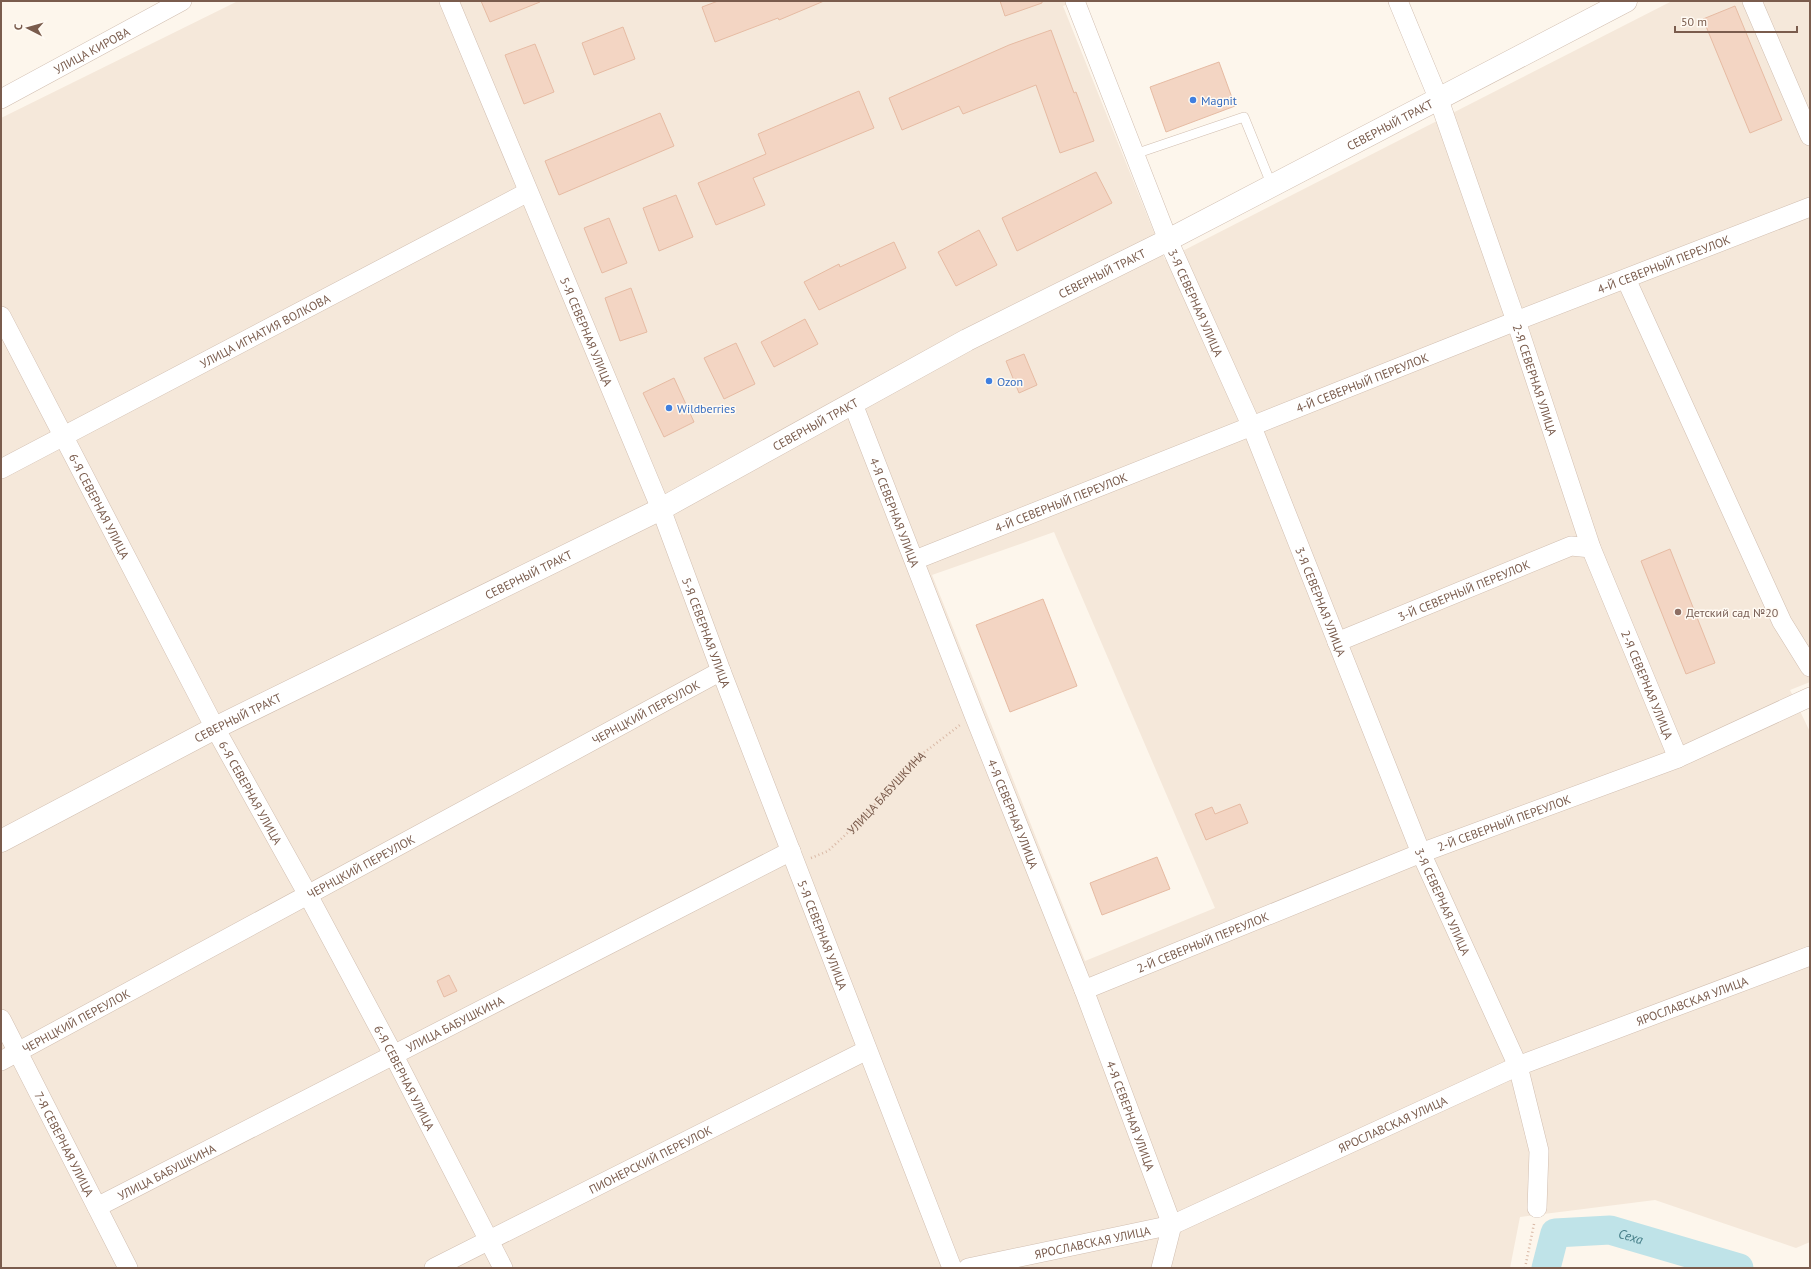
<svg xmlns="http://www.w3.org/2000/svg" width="1811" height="1269" font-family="'PT Sans',sans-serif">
	<rect width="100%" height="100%" fill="#fdf6ec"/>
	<path fill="#f5e8da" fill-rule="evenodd" d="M 238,1 L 1077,1 L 1063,6 L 1165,260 L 1672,1 L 1810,1 L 1810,682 L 1790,690 L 1810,732 L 1810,1242 L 1796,1248 L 1655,1200 L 1520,1217 L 1510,1268 L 1,1268 L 1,118 ZM 1054,532 L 1215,908 L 1085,961 L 932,575 Z"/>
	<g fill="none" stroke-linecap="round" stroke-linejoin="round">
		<path stroke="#bfe3e8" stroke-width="29" id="s1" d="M 1546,1268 L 1555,1233 L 1610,1230 L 1739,1268"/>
	</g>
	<g fill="#f3d5c3" stroke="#e6bba3">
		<polygon points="481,1 540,1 540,2 490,22"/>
		<polygon points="718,1 824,1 779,20 778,18 715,42 702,7"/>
		<polygon points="1000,1 1042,1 1042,3 1005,16"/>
		<polygon points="1735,6 1782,120 1750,133 1703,19"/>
		<polygon points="623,27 635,59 594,75 582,43"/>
		<polygon points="1051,30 1074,93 1076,92 1094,141 1060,153 1036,85 963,114 959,106 902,130 889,98 1009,45"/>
		<polygon points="535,44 554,92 524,104 505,55"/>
		<polygon points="1219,62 1235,106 1166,132 1150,87"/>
		<polygon points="859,91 874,128 753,178 765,205 716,225 698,183 766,154 758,134"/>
		<polygon points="660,113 674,146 559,195 545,161"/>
		<polygon points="1096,172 1112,203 1017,251 1002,218"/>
		<polygon points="676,195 693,237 659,251 643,208"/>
		<polygon points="609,218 627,263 602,273 584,228"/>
		<polygon points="979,230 997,265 956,286 938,252"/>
		<polygon points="894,242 906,268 819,310 804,282 839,264 840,267"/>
		<polygon points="631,288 647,332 620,341 605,298"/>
		<polygon points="805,319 818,344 774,367 761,342"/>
		<polygon points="736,343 755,384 724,399 704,358"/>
		<polygon points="1024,354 1037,385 1019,393 1006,361"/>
		<polygon points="674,378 694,422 664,437 643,393"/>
		<polygon points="1670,549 1715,663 1686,674 1641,561"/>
		<polygon points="1043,599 1077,686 1010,712 976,625"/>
		<polygon points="1240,804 1248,823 1206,840 1195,814 1212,807 1215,814"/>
		<polygon points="1157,857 1170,889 1102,915 1090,883"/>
		<polygon points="449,975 457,991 444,997 437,981"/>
	</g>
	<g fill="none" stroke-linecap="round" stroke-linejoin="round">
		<defs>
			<polyline id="service" points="1135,154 1244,117 1272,186"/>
			<g id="minor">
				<path id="s3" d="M 449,1 L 661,509 L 721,671 L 952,1268"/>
				<path id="s4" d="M 1075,1 L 1168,240 L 1252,427 L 1421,853 L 1518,1066 L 1539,1151 L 1537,1208"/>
				<path id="s5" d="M 1398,1 L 1439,100 L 1516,321 L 1591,548 L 1678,758"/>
				<polyline points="1752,1 1810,136"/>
				<path id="s6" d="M 1,99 L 182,1"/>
				<polyline points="1626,279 1782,622 1810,667"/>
				<path id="s7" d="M 1,316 L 215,728 L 308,895 L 393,1054 L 503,1268"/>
				<path id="s8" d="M 853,404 L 974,715 L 1084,990 L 1172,1225 L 1161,1268"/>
				<path id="s9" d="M 1,469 L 528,192"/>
				<path id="s10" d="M 915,560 L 1516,321 L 1810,207"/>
				<path id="s11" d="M 1337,642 L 1571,546 L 1591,548"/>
				<path id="s12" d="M 1084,990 L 1421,853 L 1678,758 L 1810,697"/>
				<path id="s13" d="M 1,1019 L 128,1268"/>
				<path id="s14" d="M 1,1061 L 721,671"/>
				<path id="s15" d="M 97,1207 L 791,851"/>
				<path id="s16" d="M 434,1268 L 867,1050"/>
				<path id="s17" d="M 968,1268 L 1172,1225 L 1518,1066 L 1810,956"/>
			</g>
			<g id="tertiary">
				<path id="s18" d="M 1,841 L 215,728 L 661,509 L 967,340 L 1168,240 L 1626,1"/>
			</g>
		</defs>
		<use href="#service" stroke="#d1beb0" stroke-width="10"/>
		<use href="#minor" stroke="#d1beb0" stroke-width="20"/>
		<use href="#tertiary" stroke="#d1beb0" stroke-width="23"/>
		<g stroke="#d9b8a5" stroke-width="2.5" stroke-dasharray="1 3" stroke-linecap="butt">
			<path id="s2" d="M 811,858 L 828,851 L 855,826 L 917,758 L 960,725"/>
			<polyline points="1525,1268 1534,1224"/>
		</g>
		<use href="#service" stroke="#fff" stroke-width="9"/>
		<use href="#minor" stroke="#fff" stroke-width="19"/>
		<use href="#tertiary" stroke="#fff" stroke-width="22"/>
	</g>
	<g fill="#3f7fe0" stroke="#fffaf3" stroke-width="1.5">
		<circle cx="1193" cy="100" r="4"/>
		<circle cx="989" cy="381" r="4"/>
		<circle cx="669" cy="408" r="4"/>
	</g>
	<circle fill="#8d6e63" stroke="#fffaf3" stroke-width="1.5" cx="1678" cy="612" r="4"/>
	<g text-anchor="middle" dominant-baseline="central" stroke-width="3" stroke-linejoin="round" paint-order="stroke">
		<g font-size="12" fill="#7a5c4d" stroke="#fffaf3">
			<text stroke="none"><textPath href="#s6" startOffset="103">УЛИЦА КИРОВА</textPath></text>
			<text stroke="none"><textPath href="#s18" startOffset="1563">СЕВЕРНЫЙ ТРАКТ</textPath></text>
			<text stroke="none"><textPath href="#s10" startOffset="805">4-Й СЕВЕРНЫЙ ПЕРЕУЛОК</textPath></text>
			<text stroke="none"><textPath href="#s18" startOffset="1239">СЕВЕРНЫЙ ТРАКТ</textPath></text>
			<text stroke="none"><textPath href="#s4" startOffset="325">3-Я СЕВЕРНАЯ УЛИЦА</textPath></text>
			<text stroke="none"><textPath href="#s9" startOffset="298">УЛИЦА ИГНАТИЯ ВОЛКОВА</textPath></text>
			<text stroke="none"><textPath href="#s3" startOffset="358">5-Я СЕВЕРНАЯ УЛИЦА</textPath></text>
			<text stroke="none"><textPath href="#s5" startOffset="403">2-Я СЕВЕРНАЯ УЛИЦА</textPath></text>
			<text stroke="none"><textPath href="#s10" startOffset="481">4-Й СЕВЕРНЫЙ ПЕРЕУЛОК</textPath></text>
			<text stroke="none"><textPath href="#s18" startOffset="915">СЕВЕРНЫЙ ТРАКТ</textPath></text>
			<text stroke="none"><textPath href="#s10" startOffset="157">4-Й СЕВЕРНЫЙ ПЕРЕУЛОК</textPath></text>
			<text stroke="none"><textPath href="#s7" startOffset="214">6-Я СЕВЕРНАЯ УЛИЦА</textPath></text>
			<text stroke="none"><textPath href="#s8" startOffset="116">4-Я СЕВЕРНАЯ УЛИЦА</textPath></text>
			<text stroke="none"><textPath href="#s18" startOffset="591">СЕВЕРНЫЙ ТРАКТ</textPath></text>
			<text stroke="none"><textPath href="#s11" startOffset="137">3-Й СЕВЕРНЫЙ ПЕРЕУЛОК</textPath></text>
			<text stroke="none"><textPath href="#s4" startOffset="649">3-Я СЕВЕРНАЯ УЛИЦА</textPath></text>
			<text stroke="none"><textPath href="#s3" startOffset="682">5-Я СЕВЕРНАЯ УЛИЦА</textPath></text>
			<text stroke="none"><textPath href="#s5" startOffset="728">2-Я СЕВЕРНАЯ УЛИЦА</textPath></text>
			<text stroke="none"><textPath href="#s14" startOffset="733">ЧЕРНЦКИЙ ПЕРЕУЛОК</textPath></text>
			<text stroke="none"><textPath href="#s18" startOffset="267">СЕВЕРНЫЙ ТРАКТ</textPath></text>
			<text stroke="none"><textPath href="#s7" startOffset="538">6-Я СЕВЕРНАЯ УЛИЦА</textPath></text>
			<text stroke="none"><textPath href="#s2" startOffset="101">УЛИЦА БАБУШКИНА</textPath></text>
			<text stroke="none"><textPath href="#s8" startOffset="440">4-Я СЕВЕРНАЯ УЛИЦА</textPath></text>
			<text stroke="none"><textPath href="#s12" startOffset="452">2-Й СЕВЕРНЫЙ ПЕРЕУЛОК</textPath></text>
			<text stroke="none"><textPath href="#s14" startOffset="409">ЧЕРНЦКИЙ ПЕРЕУЛОК</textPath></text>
			<text stroke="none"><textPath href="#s4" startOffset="973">3-Я СЕВЕРНАЯ УЛИЦА</textPath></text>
			<text stroke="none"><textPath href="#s3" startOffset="1006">5-Я СЕВЕРНАЯ УЛИЦА</textPath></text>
			<text stroke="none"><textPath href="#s12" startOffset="128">2-Й СЕВЕРНЫЙ ПЕРЕУЛОК</textPath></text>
			<text stroke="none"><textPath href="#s17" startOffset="775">ЯРОСЛАВСКАЯ УЛИЦА</textPath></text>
			<text stroke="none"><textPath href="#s14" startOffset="85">ЧЕРНЦКИЙ ПЕРЕУЛОК</textPath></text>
			<text stroke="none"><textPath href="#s15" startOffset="402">УЛИЦА БАБУШКИНА</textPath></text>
			<text stroke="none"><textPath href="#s7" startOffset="862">6-Я СЕВЕРНАЯ УЛИЦА</textPath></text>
			<text stroke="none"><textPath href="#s8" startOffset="764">4-Я СЕВЕРНАЯ УЛИЦА</textPath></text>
			<text stroke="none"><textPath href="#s17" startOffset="451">ЯРОСЛАВСКАЯ УЛИЦА</textPath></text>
			<text stroke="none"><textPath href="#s13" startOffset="140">7-Я СЕВЕРНАЯ УЛИЦА</textPath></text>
			<text stroke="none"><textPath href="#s16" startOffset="242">ПИОНЕРСКИЙ ПЕРЕУЛОК</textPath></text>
			<text stroke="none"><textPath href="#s15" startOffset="78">УЛИЦА БАБУШКИНА</textPath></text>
			<text stroke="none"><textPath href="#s17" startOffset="127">ЯРОСЛАВСКАЯ УЛИЦА</textPath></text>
		</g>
		<g font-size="12" fill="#366cbe" stroke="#fffaf3" text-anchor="start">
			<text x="1201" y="100">Magnit</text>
			<text x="997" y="381">Ozon</text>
			<text x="677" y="408">Wildberries</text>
		</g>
		<g font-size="12" fill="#785e54" stroke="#fffaf3" text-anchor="start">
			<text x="1686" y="612">Детский сад №20</text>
		</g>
		<g font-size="13" font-style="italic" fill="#437c86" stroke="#fffaf3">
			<text stroke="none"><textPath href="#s1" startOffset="113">Сеха</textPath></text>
		</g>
	</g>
	<rect width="1811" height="1269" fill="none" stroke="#7a5c4d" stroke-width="4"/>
	<g transform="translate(28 28) rotate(276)" stroke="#fffaf3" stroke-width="3" paint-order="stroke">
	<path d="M0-3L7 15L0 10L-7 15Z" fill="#7a5c4d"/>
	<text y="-6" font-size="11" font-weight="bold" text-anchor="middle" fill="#7a5c4d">С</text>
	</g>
	<path d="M1675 26v6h122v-6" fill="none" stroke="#7a5c4d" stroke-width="2"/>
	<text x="1681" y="26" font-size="12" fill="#7a5c4d" stroke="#fffaf3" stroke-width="3" paint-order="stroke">50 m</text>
</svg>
